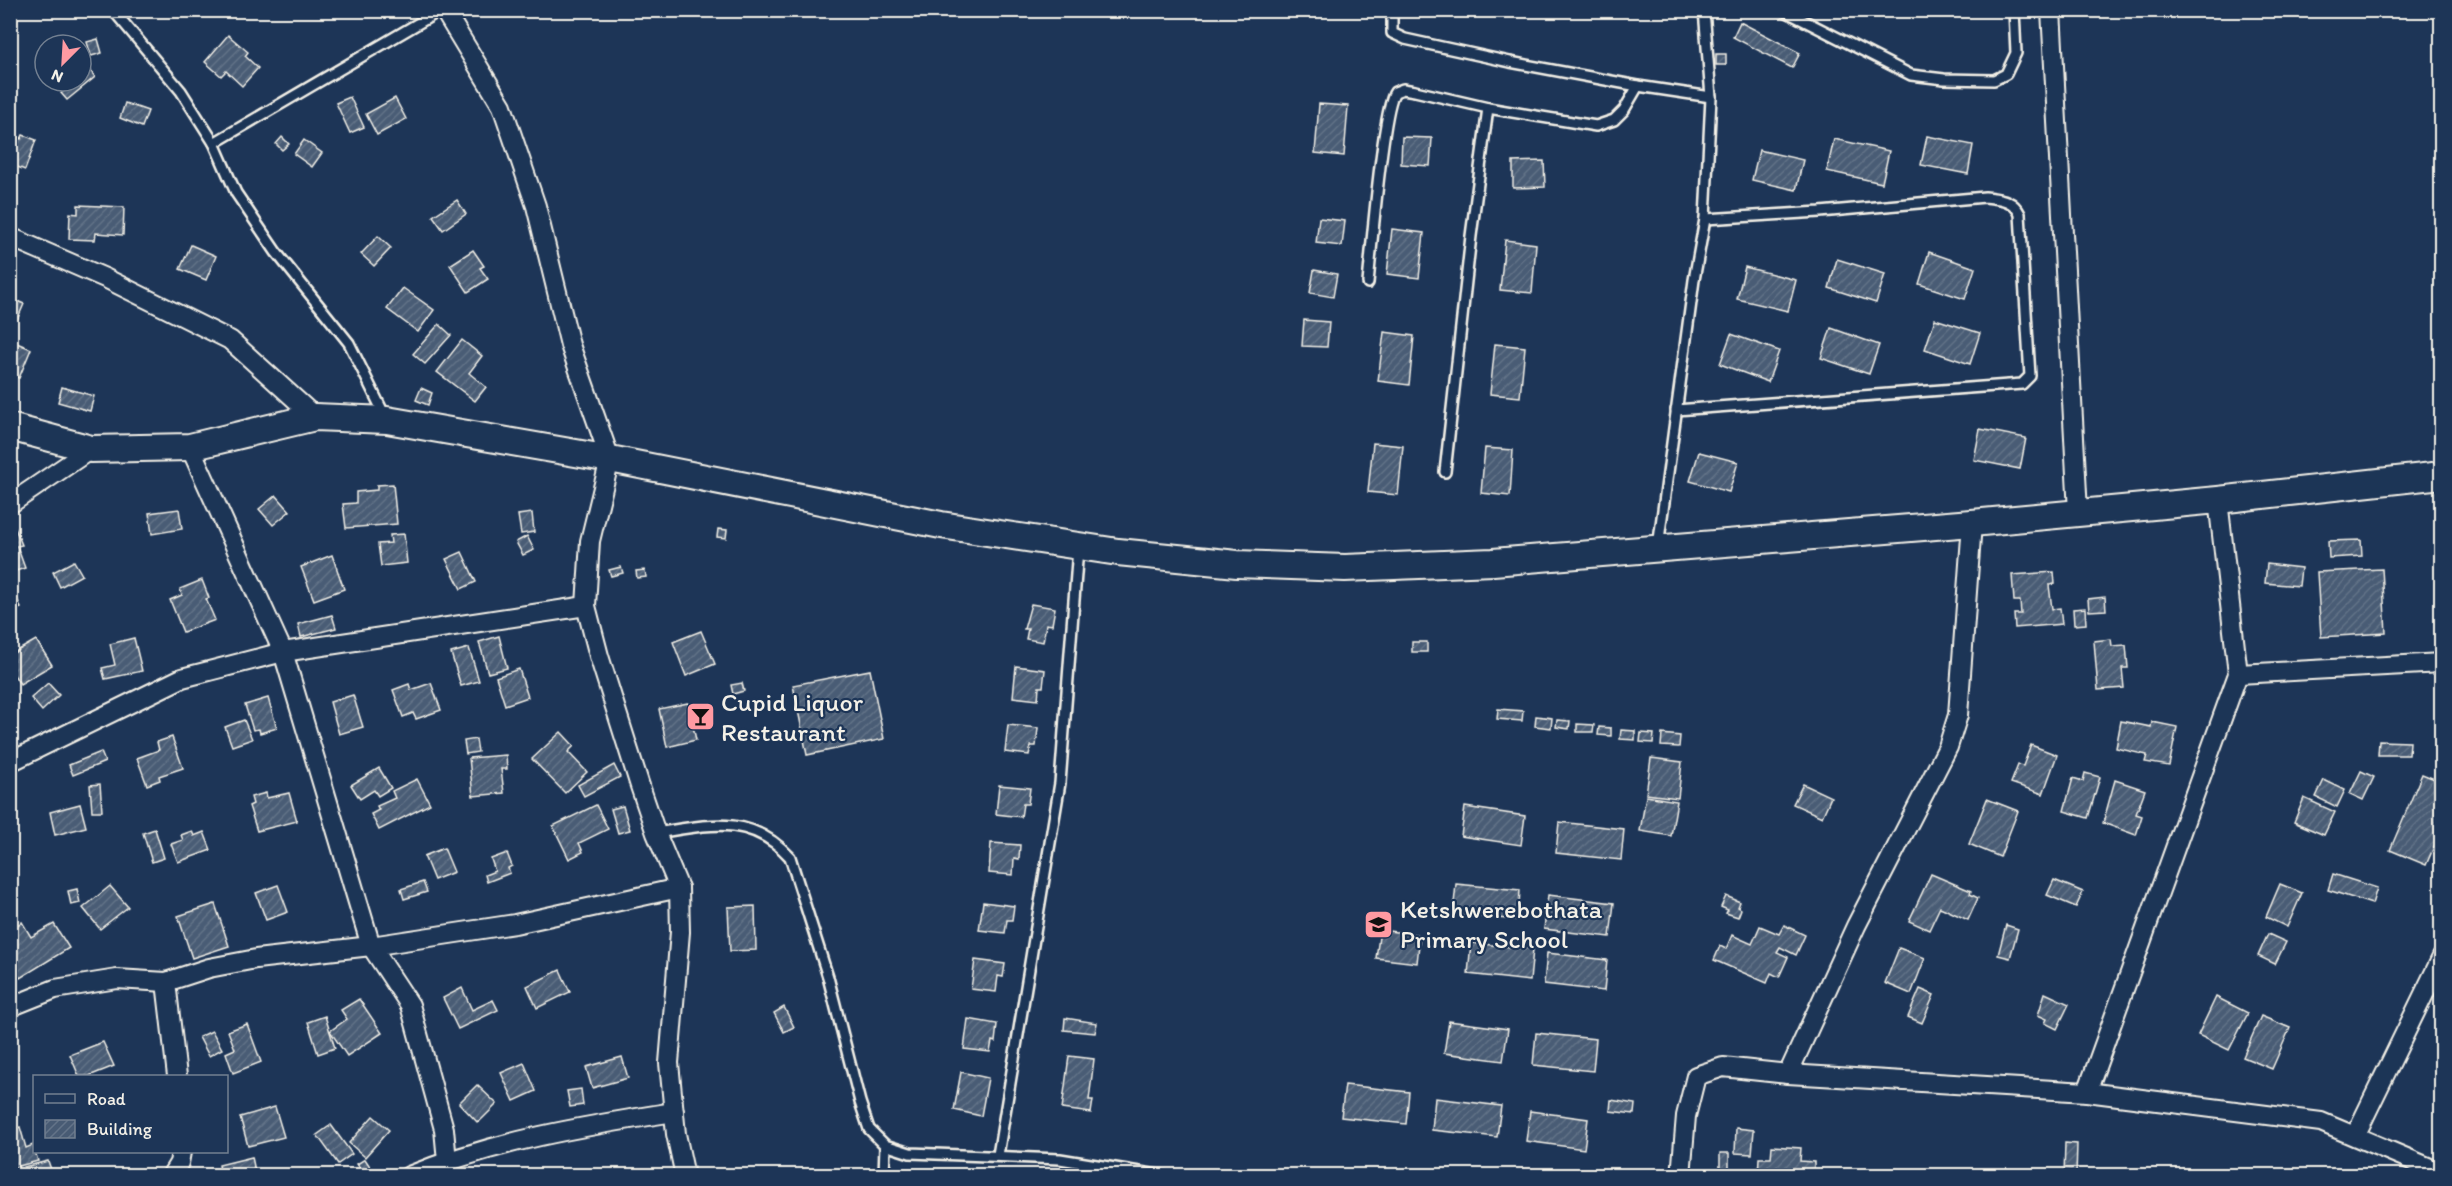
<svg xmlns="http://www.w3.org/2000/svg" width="2452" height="1186" font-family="Itim,sans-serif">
	<defs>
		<pattern id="building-hatch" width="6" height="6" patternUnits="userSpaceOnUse" patternTransform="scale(1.5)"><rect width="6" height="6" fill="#485b74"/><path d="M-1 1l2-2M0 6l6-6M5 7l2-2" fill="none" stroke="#637388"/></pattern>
	</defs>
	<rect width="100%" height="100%" fill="#1d3557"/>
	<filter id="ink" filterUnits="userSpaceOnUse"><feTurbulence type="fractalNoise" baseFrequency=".0167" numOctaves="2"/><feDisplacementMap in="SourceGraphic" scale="12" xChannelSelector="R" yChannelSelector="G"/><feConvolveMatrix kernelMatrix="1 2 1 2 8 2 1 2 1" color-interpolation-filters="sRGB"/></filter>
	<g filter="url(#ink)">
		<g fill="url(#building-hatch)" stroke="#f4f1e8" stroke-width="1.5">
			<polygon points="1740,22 1800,53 1792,68 1733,37"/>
			<polygon points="228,35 248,52 245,56 258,68 242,86 226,71 221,76 205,62"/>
			<polygon points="98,39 102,53 91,56 87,42"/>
			<rect x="1716" y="54" width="10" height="11"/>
			<polygon points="90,70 95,77 67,100 61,93 77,81 81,81 81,77"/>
			<polygon points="350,97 364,127 350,133 336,103"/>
			<polygon points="395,98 406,119 377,135 366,114"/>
			<polygon points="125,103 148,111 142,127 120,118"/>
			<polygon points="1319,104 1348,106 1344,156 1315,153"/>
			<polygon points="10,135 21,139 23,135 36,140 25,170 10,164"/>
			<polygon points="1927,136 1973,145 1968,174 1921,165"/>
			<polygon points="282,137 289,144 282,150 276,144"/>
			<polygon points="1402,137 1432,138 1430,166 1401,164"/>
			<polygon points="1834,139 1889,151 1882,183 1827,171"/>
			<polygon points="304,140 322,153 312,167 294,154"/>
			<polygon points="1759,150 1803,160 1796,190 1752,180"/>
			<polygon points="1544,161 1545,187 1513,188 1513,162"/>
			<polygon points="457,200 466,214 443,230 433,216"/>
			<polygon points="78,205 124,207 123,235 96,233 95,240 69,239 70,213 78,214"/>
			<polygon points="1319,218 1345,221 1342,246 1316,243"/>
			<polygon points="1392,229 1424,233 1419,278 1387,274"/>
			<polygon points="378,236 391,248 374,266 361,254"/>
			<polygon points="1505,240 1536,244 1532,293 1500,290"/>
			<polygon points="191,245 216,256 206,280 180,269"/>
			<polygon points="473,250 484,266 480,268 488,279 468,292 450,265"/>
			<polygon points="1929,252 1975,268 1965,299 1919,284"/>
			<polygon points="1837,259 1885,274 1876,303 1829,288"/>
			<polygon points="1745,267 1796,280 1788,311 1737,299"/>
			<polygon points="1314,270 1337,274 1333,297 1310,293"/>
			<polygon points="403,288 434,310 418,332 387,309"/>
			<polygon points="10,298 24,304 17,320 10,317"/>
			<polygon points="1935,319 1980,333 1970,364 1925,349"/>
			<polygon points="1304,320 1329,322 1327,347 1302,346"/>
			<polygon points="439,324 451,335 425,364 413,354"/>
			<polygon points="1831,328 1879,345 1869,374 1821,358"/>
			<polygon points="1384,332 1414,336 1409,385 1378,381"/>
			<polygon points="1731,334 1779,351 1768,382 1720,364"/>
			<polygon points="462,340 482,356 469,373 486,387 475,401 437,372"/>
			<polygon points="12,341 31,349 19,378 10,375"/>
			<polygon points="1495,344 1525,347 1520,397 1490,394"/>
			<polygon points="62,387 94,396 90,411 58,402"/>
			<polygon points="421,388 432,393 428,405 416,400"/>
			<polygon points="1980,429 2026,438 2020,469 1974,460"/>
			<polygon points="1373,443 1403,446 1398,495 1368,492"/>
			<polygon points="1485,448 1513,450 1510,496 1481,493"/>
			<polygon points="1699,452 1738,462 1729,492 1690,481"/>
			<polygon points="393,484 397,524 346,528 343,504 356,503 356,492 377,490 377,485"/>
			<polygon points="276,495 290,511 273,525 259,509"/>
			<polygon points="179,509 182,529 152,534 149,513"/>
			<polygon points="532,513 534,532 521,534 518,515"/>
			<polygon points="15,528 22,545 17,546 25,568 10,573 10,530"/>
			<polygon points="718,529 727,530 726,538 717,537"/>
			<polygon points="404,534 407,563 381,566 378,544 391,543 390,535"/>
			<polygon points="527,536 534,550 523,555 516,542"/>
			<polygon points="2361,540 2362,556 2329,558 2328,541"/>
			<polygon points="462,552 476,582 461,589 446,559"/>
			<polygon points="332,555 344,589 314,600 301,567"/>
			<polygon points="74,561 82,575 60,587 53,572"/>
			<polygon points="2267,564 2301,568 2299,586 2265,583"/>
			<polygon points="621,567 623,573 611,576 609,570"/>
			<polygon points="2382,569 2386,633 2321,637 2317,572"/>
			<polygon points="645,570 646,577 637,578 636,571"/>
			<polygon points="2054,572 2055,584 2049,585 2052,609 2060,608 2062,624 2015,628 2014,614 2021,614 2020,601 2014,601 2012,575"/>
			<polygon points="202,580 209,598 206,599 215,620 183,632 170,600 182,595 180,589"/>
			<polygon points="14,591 21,608 10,612 10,592"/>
			<polygon points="2105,597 2106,610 2089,611 2088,599"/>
			<polygon points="1031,604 1055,608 1052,625 1046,624 1043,642 1026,639 1028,629 1024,629"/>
			<polygon points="2085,608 2086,624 2074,625 2073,609"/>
			<polygon points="332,615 336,628 301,637 298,624"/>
			<polygon points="701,631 715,664 686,676 673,642"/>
			<polygon points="499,636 507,668 488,673 479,642"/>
			<polygon points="134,638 142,671 105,679 102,668 115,665 110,644"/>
			<polygon points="2111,639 2112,646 2126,645 2128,668 2122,668 2124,688 2098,690 2094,641"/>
			<polygon points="36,640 52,665 20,684 10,669 10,655"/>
			<rect x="1412" y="642" width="15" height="10"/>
			<polygon points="469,648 479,681 461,686 451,653"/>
			<polygon points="1016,666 1045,670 1043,687 1039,687 1038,700 1013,697"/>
			<polygon points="519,669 528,697 505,705 496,677"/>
			<polygon points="870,670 884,739 807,755 793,685"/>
			<polygon points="48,683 59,695 42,711 31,698"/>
			<polygon points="431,683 441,710 416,719 413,713 403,717 393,690 409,684 411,690"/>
			<polygon points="742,683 744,691 733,694 731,685"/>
			<polygon points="353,695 363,727 339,734 330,702"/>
			<polygon points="268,698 277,728 260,733 259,729 253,730 245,705"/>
			<polygon points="688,703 696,740 667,747 659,709"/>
			<polygon points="1498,709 1523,711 1522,721 1497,719"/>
			<polygon points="1536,716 1552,718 1551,728 1535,726"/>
			<polygon points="244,720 252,739 232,746 225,727"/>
			<polygon points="1557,720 1570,721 1569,729 1556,727"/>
			<polygon points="2121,721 2151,727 2152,722 2177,727 2169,766 2145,762 2147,755 2116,748"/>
			<polygon points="1577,724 1594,725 1593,732 1577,732"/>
			<polygon points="1008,725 1038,728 1036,746 1031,746 1029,755 1005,752"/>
			<polygon points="1599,727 1611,728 1611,736 1598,735"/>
			<polygon points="1621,730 1635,731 1635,740 1620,739"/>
			<polygon points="561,732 574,746 568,752 587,772 565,793 532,759"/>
			<polygon points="1641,733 1654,734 1653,743 1640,742"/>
			<polygon points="1662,734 1680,736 1679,747 1661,746"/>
			<polygon points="172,737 183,768 159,776 160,780 147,785 137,758 159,750 157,742"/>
			<polygon points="476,739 478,752 466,754 464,741"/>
			<polygon points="2379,741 2410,742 2409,755 2378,755"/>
			<polygon points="2031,745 2057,755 2043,794 2011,783 2018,765 2023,766"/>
			<polygon points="101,752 105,762 73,775 69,765"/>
			<polygon points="506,755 507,769 501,769 504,793 473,796 469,758"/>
			<polygon points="1651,758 1682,762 1678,798 1646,794"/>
			<polygon points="614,765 620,777 584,796 578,785"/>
			<polygon points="379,768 391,788 378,796 374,790 360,799 351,785"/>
			<polygon points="2361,771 2374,777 2363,800 2350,794"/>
			<polygon points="2085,773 2100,777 2088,818 2064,811 2073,778 2083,781"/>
			<polygon points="2422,774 2442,782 2442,828 2426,865 2390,850"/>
			<polygon points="417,779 430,804 379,830 371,814 379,810 377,806 395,798 392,791"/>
			<polygon points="2115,780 2145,790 2136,814 2142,816 2136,835 2103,823"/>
			<polygon points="2324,780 2345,790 2337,807 2316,797"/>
			<polygon points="100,784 102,811 92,811 90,785"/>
			<polygon points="1803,784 1831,797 1822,817 1793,804"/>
			<polygon points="999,785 1030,788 1028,804 1023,804 1021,817 996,814"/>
			<polygon points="266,793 267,798 289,793 297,821 257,831 249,806 253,804 251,797"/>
			<polygon points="1646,796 1677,801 1671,836 1640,831"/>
			<polygon points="2304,798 2335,812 2324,835 2294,822"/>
			<polygon points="1987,799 2018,811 2000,857 1969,844"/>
			<polygon points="80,804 86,827 55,835 50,812"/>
			<polygon points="596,805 608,829 579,843 583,852 569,859 553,826"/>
			<polygon points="623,806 630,830 618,833 611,809"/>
			<polygon points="1465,807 1525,816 1521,845 1461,836"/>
			<polygon points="1559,822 1624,829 1621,860 1556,853"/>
			<polygon points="155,829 164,858 152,862 143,833"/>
			<polygon points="192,831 194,836 204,832 211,850 178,862 171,844 183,840 181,835"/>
			<polygon points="991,843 1020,845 1019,859 1014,858 1013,875 989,873"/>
			<polygon points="444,848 454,872 434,880 424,856"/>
			<polygon points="507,853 512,866 508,868 510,873 487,882 485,875 495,871 491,859"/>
			<polygon points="1931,874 1971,891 1970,894 1978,898 1968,920 1940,907 1929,930 1909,921"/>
			<polygon points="2333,874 2377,888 2372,904 2328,890"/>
			<polygon points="2054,880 2083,892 2076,907 2047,895"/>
			<polygon points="423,882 427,892 404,899 401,889"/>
			<polygon points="1456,884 1520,890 1518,920 1453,914"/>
			<polygon points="2280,884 2302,893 2287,927 2266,917"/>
			<polygon points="278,885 288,912 266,920 256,893"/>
			<polygon points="110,886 128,907 100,929 83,908"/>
			<polygon points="77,889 80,903 71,905 68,891"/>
			<polygon points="1548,895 1614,903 1610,937 1544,929"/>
			<polygon points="1726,896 1740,902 1738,907 1741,909 1738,917 1726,913 1728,910 1721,907"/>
			<polygon points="983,902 1014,906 1012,920 1007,920 1005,933 979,930"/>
			<polygon points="215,904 229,946 192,958 178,916"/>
			<polygon points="755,906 756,950 730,951 728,907"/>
			<polygon points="22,922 31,937 54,924 69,948 20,978 10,962 10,929"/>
			<polygon points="1784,925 1805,935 1796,955 1780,947 1777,952 1788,957 1779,977 1771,973 1767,983 1714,960 1720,946 1726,949 1732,935 1752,944 1760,926 1779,934"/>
			<polygon points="2006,925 2018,929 2010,958 1998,955"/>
			<polygon points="1380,930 1420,935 1417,963 1376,958"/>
			<polygon points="2268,934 2286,942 2275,964 2258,956"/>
			<polygon points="1471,943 1533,949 1530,981 1468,974"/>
			<polygon points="1899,948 1925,958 1911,994 1885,983"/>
			<polygon points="1547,953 1607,960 1604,991 1544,984"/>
			<polygon points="975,960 1005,964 1003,977 998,976 996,992 971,989"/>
			<polygon points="560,970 570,992 537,1008 527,986"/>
			<polygon points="462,988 472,1010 493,1000 498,1010 458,1029 443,998"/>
			<polygon points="1920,989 1934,995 1922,1023 1908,1017"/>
			<polygon points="2045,993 2069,1004 2057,1029 2045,1023 2047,1019 2038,1015"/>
			<polygon points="2216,997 2248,1013 2229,1050 2198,1035"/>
			<polygon points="359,999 382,1033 347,1056 330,1031 347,1019 341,1010"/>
			<polygon points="784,1007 794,1027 784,1032 774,1013"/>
			<polygon points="325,1016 335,1048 318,1054 308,1022"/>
			<polygon points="2261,1016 2290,1028 2272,1069 2243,1057"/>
			<polygon points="1065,1018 1097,1023 1095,1033 1064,1030"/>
			<polygon points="968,1019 997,1024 995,1042 992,1041 990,1052 964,1049"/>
			<polygon points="1449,1021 1508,1029 1503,1061 1444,1053"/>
			<polygon points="247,1024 261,1062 233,1073 226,1053 235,1049 228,1031"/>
			<polygon points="212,1031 222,1049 209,1056 199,1037"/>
			<polygon points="1536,1033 1596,1039 1593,1071 1533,1065"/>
			<polygon points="103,1042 114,1066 89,1076 79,1076 70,1055"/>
			<polygon points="1069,1056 1094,1059 1089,1100 1093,1100 1091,1113 1062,1109"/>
			<polygon points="622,1057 628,1078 592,1088 586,1067"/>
			<polygon points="524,1063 536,1091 514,1101 501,1073"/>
			<polygon points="961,1072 988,1078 981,1116 954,1110"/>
			<polygon points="477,1085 497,1104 478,1123 459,1103"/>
			<polygon points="1345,1085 1409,1092 1406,1124 1341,1117"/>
			<polygon points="581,1089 583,1105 570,1107 567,1091"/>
			<polygon points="1435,1098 1501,1106 1497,1137 1432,1130"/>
			<polygon points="1611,1100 1635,1104 1634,1114 1610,1111"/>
			<polygon points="275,1107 284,1137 248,1146 240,1117"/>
			<polygon points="1530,1111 1588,1119 1584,1149 1526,1141"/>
			<polygon points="373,1116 389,1130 365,1157 349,1143"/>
			<polygon points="331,1125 352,1154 338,1164 317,1135"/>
			<polygon points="20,1127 26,1148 33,1145 38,1161 11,1168 10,1130"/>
			<polygon points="1736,1128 1754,1130 1752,1154 1735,1153"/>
			<polygon points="2065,1143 2077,1144 2076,1176 2064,1176"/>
			<polygon points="1772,1146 1801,1148 1800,1161 1814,1162 1814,1176 1758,1176 1759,1158 1771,1158"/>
			<rect x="1720" y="1153" width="9" height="15"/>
			<polygon points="252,1157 256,1176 221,1176 219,1165"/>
			<polygon points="365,1159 371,1168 363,1173 357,1164"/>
			<polygon points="48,1161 53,1175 27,1176 24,1167"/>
		</g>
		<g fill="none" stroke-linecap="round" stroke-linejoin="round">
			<defs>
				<g id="lane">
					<polyline points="113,10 181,91 214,143 236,193 276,252 349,343 386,418"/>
					<polyline points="1392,10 1392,33 1405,39 1510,62 1638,86"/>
					<polyline points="1783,10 1911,75 1944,79 1994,80 2006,74 2016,53 2014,10"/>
					<polyline points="214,143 441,10"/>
					<path d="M 1368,283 C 1371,254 1383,106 1395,92 L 1403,89 L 1415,91 L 1488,108 L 1596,126 L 1614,120 L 1624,110 L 1638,86 L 1711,97"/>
					<path d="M 1676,410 L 2022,384 L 2030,376 L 2020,214 C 2013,199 2000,199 1985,197 L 1820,212 L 1705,219"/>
					<polyline points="1445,472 1471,236 1488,108"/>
					<polyline points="1658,547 1694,280 1705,219 1711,97 1704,10"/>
					<path d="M 656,833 C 708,825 750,813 790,857 L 828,977 L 860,1102 L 869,1129 L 885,1145 L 910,1153 L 1060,1159 L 1164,1176"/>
					<polyline points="998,1155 1060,783 1078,548"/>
					<polyline points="884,1176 885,1145"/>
				</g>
				<g id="street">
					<polyline points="444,10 502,106 536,206 570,345 610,459 590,541 586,606 599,656 640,786 656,833 679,888 680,932 669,1063 676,1134 685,1176"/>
					<polyline points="2051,10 2078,512"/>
					<polyline points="10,237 105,278 230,340 315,417"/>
					<polyline points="190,447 283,652 371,946 410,1005 444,1129 447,1161"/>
					<polyline points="10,504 91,449"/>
					<polyline points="2238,674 2442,663"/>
					<polyline points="10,762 182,678 283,652 586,606"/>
					<polyline points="166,982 177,1076"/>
					<polyline points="10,1007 55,989 117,979 166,982 209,968 256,959 371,946 515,924 679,888"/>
					<polyline points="1788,1074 1856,926 1948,747 1958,715 1972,523"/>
					<polyline points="2087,1092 2238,674 2218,500"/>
					<polyline points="2355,1136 2442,957"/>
					<polyline points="171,1176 179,1163 181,1152"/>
					<path d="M 409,1176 C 494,1141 584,1126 674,1112"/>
					<polyline points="1681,1176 1686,1116 1696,1076 1723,1067 1788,1074 2087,1092 2321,1122 2442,1173"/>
				</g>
				<polyline id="secondary" points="10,427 91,449 190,447 315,417 387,420 610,459 941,525 1118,552 1237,564 1345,568 1493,562 1972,523 2218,500 2442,475"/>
			</defs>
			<use href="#lane" stroke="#f4f1e8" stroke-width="14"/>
			<use href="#street" stroke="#f4f1e8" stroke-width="22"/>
			<use href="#secondary" stroke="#f4f1e8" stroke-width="30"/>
			<use href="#lane" stroke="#1d3557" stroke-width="9"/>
			<use href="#street" stroke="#1d3557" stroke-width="18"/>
			<use href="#secondary" stroke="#1d3557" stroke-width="26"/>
		</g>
	</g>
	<defs>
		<symbol id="bar-square" viewBox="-11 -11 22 22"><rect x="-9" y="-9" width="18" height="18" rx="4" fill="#ff9aa2" stroke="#1d3557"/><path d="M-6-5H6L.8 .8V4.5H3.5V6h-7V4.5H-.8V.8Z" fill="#111"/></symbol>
		<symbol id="school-square" viewBox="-11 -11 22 22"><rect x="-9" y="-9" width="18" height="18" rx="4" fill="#ff9aa2" stroke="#1d3557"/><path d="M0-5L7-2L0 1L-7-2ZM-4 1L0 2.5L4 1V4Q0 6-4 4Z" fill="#111"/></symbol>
	</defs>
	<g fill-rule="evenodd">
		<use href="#bar-square" x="684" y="700" width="33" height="33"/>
		<use href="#school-square" x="1362" y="908" width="33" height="33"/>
	</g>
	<g text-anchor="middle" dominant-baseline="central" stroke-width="4.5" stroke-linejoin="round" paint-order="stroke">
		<g font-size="26" fill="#f4f1e8" stroke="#1d3557" text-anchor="start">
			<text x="721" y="702">Cupid Liquor<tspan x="721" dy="30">Restaurant</tspan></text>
			<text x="1400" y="909">Ketshwerebothata<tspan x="1400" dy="30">Primary School</tspan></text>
		</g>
	</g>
	<rect width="2452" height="1186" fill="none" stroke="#1d3557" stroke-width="36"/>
	<rect x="18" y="18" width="2416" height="1150" fill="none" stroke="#f4f1e8" stroke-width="2" filter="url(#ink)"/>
	<rect x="33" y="1075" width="195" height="78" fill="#1d3557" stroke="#738091" stroke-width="1.5"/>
	<rect x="45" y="1094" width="30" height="9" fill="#1d3557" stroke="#738091" stroke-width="1.5"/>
	<text x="87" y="1105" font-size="18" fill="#f4f1e8">Road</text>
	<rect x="45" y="1120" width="30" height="18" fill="url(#building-hatch)" stroke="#738091" stroke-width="1.5"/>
	<text x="87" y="1135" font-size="18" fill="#f4f1e8">Building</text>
	<g transform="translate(63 63) rotate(204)"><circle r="28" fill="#1d3557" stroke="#738091" stroke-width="1.5"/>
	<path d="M0-4.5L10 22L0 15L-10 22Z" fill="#ff9aa2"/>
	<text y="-9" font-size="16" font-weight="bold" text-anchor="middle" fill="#f4f1e8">N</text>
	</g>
</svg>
